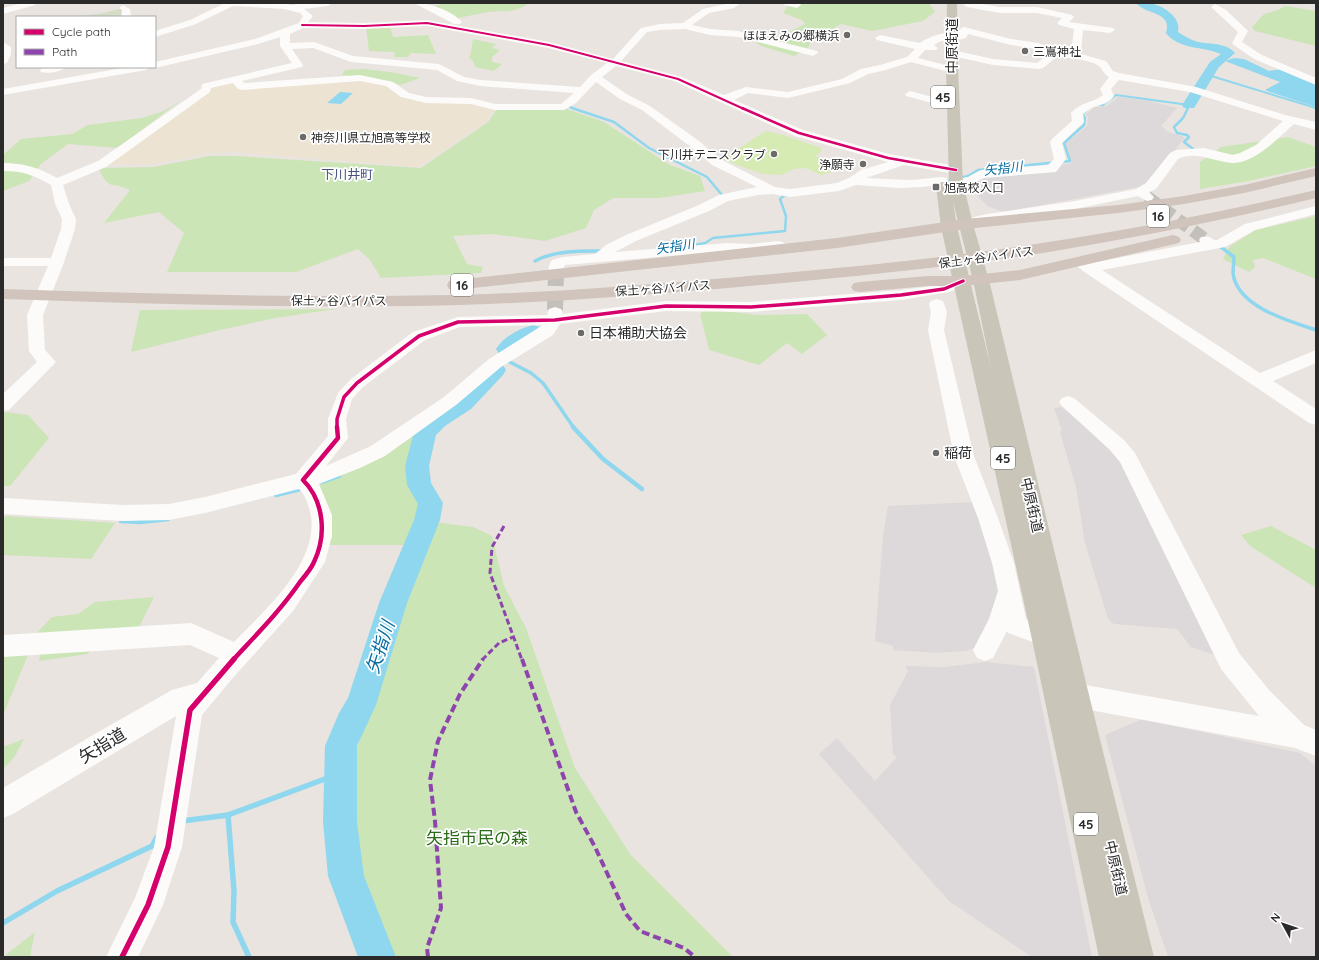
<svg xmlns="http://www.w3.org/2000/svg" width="1319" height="960" font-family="Quicksand,'Noto Sans JP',sans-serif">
	<rect width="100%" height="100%" fill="#e9e4df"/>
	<g fill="#ddd9db">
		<polygon points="1118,97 1150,101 1177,108 1161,126 1168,132 1185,137 1149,185 1004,212 987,206 975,193 970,193 967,183 982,176 1072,163 1065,144 1087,126 1088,117 1085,115 1095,107 1107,106"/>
		<polygon points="1061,407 1073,416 1106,445 1128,472 1218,656 1191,647 1177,629 1114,624 1108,619 1085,543 1076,487 1060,432 1062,430 1054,408"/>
		<polygon points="975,502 1004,589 983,645 966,651 936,653 893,650 893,646 875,641 883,536 888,506"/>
		<polygon points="986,662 1034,667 1092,957 1032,957 949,901 819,754 837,738 875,781 897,757 893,754 890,705 908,671 905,666 944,667"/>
		<polygon points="1142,719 1300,753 1316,766 1316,957 1168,957 1148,898 1105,735"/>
	</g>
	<polygon fill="#ede3d3" points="355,79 388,86 400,95 469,102 495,109 485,122 419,167 232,152 212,153 154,164 105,165 212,87 230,82 238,89"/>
	<g fill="#cbe5b6">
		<path d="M 446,3 L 526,3 L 527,4 C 514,14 502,10 488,12 C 476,14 465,17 453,19 L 434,6 Z"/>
		<polygon points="790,3 929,3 935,12 923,21 872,31 841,24 811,41 808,48 794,56 761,46 752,40 779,37 805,24 802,20 783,13"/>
		<polygon points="1285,6 1316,11 1316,46 1255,31 1252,27 1264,14 1278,10"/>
		<polygon points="390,26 393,37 428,35 436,54 411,53 408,57 394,57 395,52 369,51 366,27"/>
		<polygon points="473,39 496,44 492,48 500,50 492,57 492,62 502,64 494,71 475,67 473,61 469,58 471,52"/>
		<polygon points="365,69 396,73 420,78 400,85 390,81 342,75 345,70"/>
		<polygon points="180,101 118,148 68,144 41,164 29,181 3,191 3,155 21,139 72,134 88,125 142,118 164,111"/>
		<path d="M 564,108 L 604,122 L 670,165 L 700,176 L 705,191 L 659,198 L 613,198 L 594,210 L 586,228 L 545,241 L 492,234 L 453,236 L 467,264 L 483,267 L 481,273 L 381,278 L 370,260 L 358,249 L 296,272 L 167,272 L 184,233 L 159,212 L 104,223 L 130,190 C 110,180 111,193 98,168 L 154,167 L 209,156 L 235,156 L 421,168 L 488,122 L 497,109 Z"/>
		<polygon points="1288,137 1316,147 1316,166 1249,181 1200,189 1200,162 1221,147"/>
		<polygon points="1316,216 1316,279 1263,258 1253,260 1255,267 1249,272 1223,259 1230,246 1256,230"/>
		<polygon points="336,309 275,318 220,330 131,352 140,310"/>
		<polygon points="706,309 757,315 807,314 827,335 802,354 787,343 759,365 709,350 700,314"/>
		<polygon points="5,412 28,415 49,438 10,486 3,486 3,413"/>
		<path d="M 437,420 L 425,432 L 417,466 L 419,485 L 431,503 L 416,545 L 327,545 C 333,516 330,509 317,484 L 361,467 Z"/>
		<polygon points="6,516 115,523 91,559 3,555 3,519"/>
		<polygon points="433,522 473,527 492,536 504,586 526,628 575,768 630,854 733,957 389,957 356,856 351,767 385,664 391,583"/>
		<polygon points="1271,526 1316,550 1316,588 1250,546 1241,535"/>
		<polygon points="154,597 136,633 99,636 88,654 39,661 41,648 29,641 52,617 78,614 95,602"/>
		<polygon points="22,648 28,655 3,715 3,652"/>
		<polygon points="24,739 14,758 3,769 3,747"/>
		<polygon points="35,932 30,957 3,957"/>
	</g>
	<polygon fill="#d5ddc6" points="122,8 124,17 73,17 104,13"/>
	<polygon fill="#d6eab4" points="766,131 784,135 821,148 821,152 815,156 820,158 823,165 833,166 832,167 837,170 821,175 806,168 794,169 781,175 762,174 722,159"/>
	<g fill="#8fd7ee">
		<polygon points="1234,58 1244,59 1269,71 1282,69 1316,83 1316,107 1270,92 1265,90 1280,82 1225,61"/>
		<polygon points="340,92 353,93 341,104 327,103"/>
	</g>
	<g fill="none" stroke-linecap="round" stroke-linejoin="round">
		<g stroke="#8fd7ee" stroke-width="2">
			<polyline points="1208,75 1316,108"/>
			<polyline points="1095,105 1103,105 1116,95 1189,105 1187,109"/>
			<polyline points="570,107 575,109"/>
		</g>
		<g stroke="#8fd7ee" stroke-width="2.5">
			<polyline points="572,108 614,122 649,148 707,177 722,195"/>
			<polyline points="1188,108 1183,118 1174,127 1177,133 1187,135 1189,137 1184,142 1196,151"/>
			<polyline points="1315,108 1316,108"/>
			<polyline points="943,182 968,176 978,170 1070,161 1064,143 1084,125 1085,118 1082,114 1086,111"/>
			<polyline points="1217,244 1222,248"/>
			<polyline points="689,246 705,243 713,238 785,231 786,216 780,199 785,195 788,195"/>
		</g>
		<g stroke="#8fd7ee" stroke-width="3.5">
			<path d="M 1221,247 L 1234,257 C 1234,262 1233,268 1233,273 C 1237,307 1289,321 1316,330"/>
			<path d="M 535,261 C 555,250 581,251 603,251"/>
			<polyline points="508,361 531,373 543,383 574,428"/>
			<polyline points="424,428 437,420"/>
		</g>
		<g stroke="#8fd7ee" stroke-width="4.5">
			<polyline points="573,427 603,459 642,489"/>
			<polyline points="419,431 425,427"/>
			<polyline points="322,482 339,476"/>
			<polyline points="276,495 304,488"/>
			<polyline points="121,521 140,522 168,519"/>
		</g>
		<g stroke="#8fd7ee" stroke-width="5.5">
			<polyline points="228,815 234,891 233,922 249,957"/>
			<polyline points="182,821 228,815 341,773"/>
			<polyline points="3,923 57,891 152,846 157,837"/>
		</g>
		<g fill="#8fd7ee" fill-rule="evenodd">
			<path d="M 1136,3 C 1140,3 1145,2 1149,3 C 1162,5 1182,17 1178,32 C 1184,36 1191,40 1198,42 C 1210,44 1227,43 1235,53 L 1219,67 L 1194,108 L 1184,108 L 1182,105 L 1210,62 L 1221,54 C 1203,46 1179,50 1166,33 C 1173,11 1145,15 1136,3 Z"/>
			<path d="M 533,325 L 540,327 L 543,331 L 540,335 L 527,342 L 513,354 L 506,356 L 499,354 L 496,349 C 504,336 519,329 533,325 Z"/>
			<polygon points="496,363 503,365 506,370 503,375 471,409 445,426 436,435 429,466 431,483 443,503 440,520 407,603 376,705 357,746 357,822 364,876 396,957 358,957 328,876 323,822 325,746 339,713 348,698 379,603 414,520 418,504 407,485 405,466 414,432 417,426 429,414 455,399 489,365"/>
		</g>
		<polyline stroke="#c3bfbb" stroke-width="13" stroke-dasharray="13 6" stroke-linecap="butt" points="1147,197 1206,240"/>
		<polyline stroke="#c3bfbb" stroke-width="16" stroke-dasharray="16 8" stroke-linecap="butt" points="555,310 556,271"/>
		<g fill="#fcfbfa" fill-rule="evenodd">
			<polygon points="22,3 36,3 35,5 3,14 3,8"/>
			<path d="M 225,3 L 281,3 L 292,5 L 305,3 L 332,3 L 328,6 L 304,9 L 313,16 L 308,22 L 364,23 L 427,20 L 549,42 L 613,59 L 641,28 L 660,24 L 683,23 L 703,9 L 730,3 L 741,3 L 734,8 L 709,13 L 692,25 L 710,29 L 738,31 L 817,51 L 818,53 L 813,56 L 738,37 L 710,35 L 685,29 L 660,30 L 647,32 L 621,61 L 682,77 L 724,95 L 746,87 L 788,92 L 842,79 L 861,69 L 880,65 L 907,57 L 915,49 L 877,40 L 875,38 L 880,35 L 920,43 C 931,35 945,32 959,33 L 961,28 L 964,27 L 1011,39 L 1038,43 L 1058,50 L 1071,53 L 1074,29 L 1059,25 L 1057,23 L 1062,18 L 1037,13 L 1000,13 L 967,7 L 963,4 L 976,3 L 1000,7 L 1037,7 L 1072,15 L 1074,17 L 1069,22 L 1113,28 L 1115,30 L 1110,33 L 1083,30 L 1081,54 L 1106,61 L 1113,71 L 1119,73 L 1196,87 L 1285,115 L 1316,122 L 1316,130 L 1294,124 C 1278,138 1255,163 1233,163 C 1215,162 1196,150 1178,159 L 1156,189 L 1149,192 L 1154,197 L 1152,200 L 1147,201 L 1138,196 L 1075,209 L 975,225 L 970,224 L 968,221 L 970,218 L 987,214 L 1075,201 L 1136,189 L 1146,183 L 1170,153 L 1176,150 L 1204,148 L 1233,155 L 1240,153 L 1256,145 L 1283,121 L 1190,92 L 1119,80 L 1111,89 L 1114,96 C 1108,104 1103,104 1094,107 C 1090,108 1086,112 1083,114 L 1084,122 L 1082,124 L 1062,143 L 1066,159 L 1056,172 L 984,178 L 972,184 L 956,187 L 951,186 L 949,183 L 951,180 L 968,177 L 981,170 L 1048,165 L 1054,159 L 1050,142 L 1052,139 L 1072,121 L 1071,113 C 1080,102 1093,103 1103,95 L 1100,89 L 1109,77 C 1104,74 1103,70 1099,66 C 1092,60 1067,58 1058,56 L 1043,68 L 1039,69 L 993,65 L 948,55 L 947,53 L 952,50 L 993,59 L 1037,63 L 1049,54 L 1036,49 L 1011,45 L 968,34 L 966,38 C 952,42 949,36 934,45 L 938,48 L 936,50 L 925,50 L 918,58 L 949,66 L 950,68 L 949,70 L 945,71 L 911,62 L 886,70 L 868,74 L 850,83 L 788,98 L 748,93 L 734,100 L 803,130 L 889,154 L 956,166 L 960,167 L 962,170 L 960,173 L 956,174 L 904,165 L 866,178 L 911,180 L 942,177 L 947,178 L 948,181 L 947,184 L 922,187 L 900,188 L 856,185 L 839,191 L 790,197 L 772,194 L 758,195 L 728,201 L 709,211 L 636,241 L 615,252 L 727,243 L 751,244 L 778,241 L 783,242 L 785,245 L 783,248 L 751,252 L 727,251 L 565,265 L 561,274 L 556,276 L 551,274 L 548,271 L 550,263 L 552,260 L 563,257 L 595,254 L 606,245 L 626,235 L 699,205 L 719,195 L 757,187 L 712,165 L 691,147 L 642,110 L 620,99 L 596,82 L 576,103 L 564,110 L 495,110 L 471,104 L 426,103 L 401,97 L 386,86 L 360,81 L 242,90 L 238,89 L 233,83 L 211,88 L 210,92 L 106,167 L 63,185 L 69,204 L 76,219 L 75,229 L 63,265 L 43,315 L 45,350 L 56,362 L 9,410 L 3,411 L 3,394 L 37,362 L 29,351 L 27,315 L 48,266 L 3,266 L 3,258 L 51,258 L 61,229 L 62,219 L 55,204 L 51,185 C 33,175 24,171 3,171 L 3,163 C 23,163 40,168 57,178 L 98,161 L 201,89 L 202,84 L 292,63 L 280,46 L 280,37 L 258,44 L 155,68 L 151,67 L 155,67 L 155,62 L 255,39 L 299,23 L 303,16 L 300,13 L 284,9 L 233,6 L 196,24 L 155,37 L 155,31 L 190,20 ZM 427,26 L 548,48 L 607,63 L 591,75 L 580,87 L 480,80 L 464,77 L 439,64 L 353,56 L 314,42 L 290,43 L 290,34 L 303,28 L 364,29 ZM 313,48 L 351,62 L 437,70 L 457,81 L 480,86 L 574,93 L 561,104 L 495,104 L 471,98 L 426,97 L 409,93 L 393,82 L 360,75 L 245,83 L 242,81 L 302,67 L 303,65 L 292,49 ZM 616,66 L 674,81 L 795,136 L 888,162 L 861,170 L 849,178 L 837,183 L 790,189 L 775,187 L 720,159 L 699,141 L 650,106 L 628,95 L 602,77 Z"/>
			<path d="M 414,3 C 429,3 451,10 462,22 L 460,24 L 454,24 Z"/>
			<polygon points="783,3 800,3 801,5 797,8 784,5"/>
			<polygon points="1215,4 1226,10 1246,29 1248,31 1242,42 1262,55 1316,78 1316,85 1254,59 1234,45 1232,43 1238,32 1211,7"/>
			<polygon points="123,5 130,9 131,17 121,17 122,10 119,8"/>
			<polygon points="3,42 11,47 11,54 7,63 3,64"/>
			<path d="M 45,67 L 66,67 C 61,72 48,74 41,72 L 40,70 Z"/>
			<polygon points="128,67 151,67 146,70 3,95 3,89"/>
			<polygon points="910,91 947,101 949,103 943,106 906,96 905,94"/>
			<path d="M 1316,206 L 1316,214 L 1255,230 L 1225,247 L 1102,270 L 1260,373 L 1316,350 L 1316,363 L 1273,381 L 1316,409 L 1316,425 L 1309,423 L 1083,271 L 1071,261 L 1073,258 L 1078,257 L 1083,258 L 1091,263 L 1200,242 L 1199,240 L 1201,237 C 1207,236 1210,236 1214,240 L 1217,240 L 1245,224 Z"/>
			<path d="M 963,276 L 968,278 L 971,281 L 968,284 L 949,292 L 901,300 L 751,312 L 666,311 L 560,324 L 553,335 L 501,367 L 456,405 L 385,456 L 360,468 L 319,484 L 332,515 L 332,536 L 325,562 L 293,611 L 231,680 L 202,715 L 182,847 L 163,905 L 138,957 L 106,957 L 135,898 L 154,847 L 176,716 L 13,814 L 3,818 L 3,788 L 100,731 L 172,690 L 197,683 L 219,658 L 190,645 L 3,657 L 3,635 L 191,623 L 234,642 C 266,609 327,556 308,505 C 306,499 304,494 299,489 L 205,513 L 169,520 L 123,521 L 3,514 L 3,498 L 123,505 L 169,504 L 205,497 L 296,474 L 328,436 L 328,419 L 338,393 L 351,379 L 413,332 L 458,317 L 547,315 L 549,309 L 555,307 L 561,309 L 563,314 L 666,301 L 751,302 L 901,290 L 941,285 ZM 543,325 L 489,359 L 444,397 L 371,446 L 326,466 L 348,438 L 346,419 L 352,399 L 363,387 L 425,340 L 460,327 Z"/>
			<polygon points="937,299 943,301 947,312 944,330 974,456 998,518 1014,563 1026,619 1052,627 1056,635 1052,643 1044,646 1008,633 1007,631 993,658 985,661 977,658 973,650 989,619 998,591 992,563 978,518 954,456 928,330 931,312 929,304 931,301"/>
			<polygon points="1068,396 1074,398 1124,440 1135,453 1239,653 1269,690 1304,725 1316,730 1316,756 1295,748 1063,705 1054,701 1050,693 1054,685 1063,681 1259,716 1221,669 1120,462 1110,450 1062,406 1059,402 1062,398"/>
		</g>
		<path fill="#cac5b9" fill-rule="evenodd" d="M 947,3 L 957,3 L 958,67 L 963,183 L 973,224 L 989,280 L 1089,695 L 1154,957 L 1099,957 L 1031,635 L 941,227 L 936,186 L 938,183 L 943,182 L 949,184 L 946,67 ZM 953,202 L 973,280 L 991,368 L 957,227 Z"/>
		<g fill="#d0c4bc" fill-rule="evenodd">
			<polygon points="1316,168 1316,176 1244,193 1184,204 1118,213 965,229 837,248 455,290 449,289 447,285 449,281 455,280 837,238 965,219 1118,205 1184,196 1244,185"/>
			<path d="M 1316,190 L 1316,198 C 1225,220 1135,238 1043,253 C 942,268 841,278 739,287 C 655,294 572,301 488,304 C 326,310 164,304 3,299 L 3,289 C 164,294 326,299 487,294 C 571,291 655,284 739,277 C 840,268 942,259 1042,243 C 1134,229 1225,211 1316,190 Z"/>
			<polygon points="1173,235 1179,237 1181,240 1179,243 1020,280 963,286 928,286 860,292 854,291 851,287 854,283 860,282 928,276 963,276 1020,270"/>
		</g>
		<g stroke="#8e44ad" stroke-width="3" stroke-dasharray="6 3" stroke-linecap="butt">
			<polyline points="504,526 492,547 490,573 522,660"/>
			<polyline points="482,660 499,643 513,637"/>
		</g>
		<g stroke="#8e44ad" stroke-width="4" stroke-dasharray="8 4" stroke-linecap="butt">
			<polyline points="522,659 576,812 595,847 626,914 640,931 684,948 695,957"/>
			<polyline points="428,957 427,948 441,908 435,821 430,780 438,741 460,694 483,659"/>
		</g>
		<defs>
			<polyline id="cycleway-far4" points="302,25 364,26 427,23 549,45 678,79 744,109"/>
			<polyline id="cycleway-far3" points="742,108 799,133 888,158 956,170"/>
			<polyline id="cycleway-far2" points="337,428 337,419 344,397 357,383 419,336 458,322 555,320 666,306 751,307 792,304 901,295 944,289 963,281"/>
			<path id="cycleway-far1" d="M 233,660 C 256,635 280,611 300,582 C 305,576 311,569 314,562 C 327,535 324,501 303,480 L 338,438 L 337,427"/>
			<polyline id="cycleway" points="122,957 148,905 168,847 190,710 234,659"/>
		</defs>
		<use href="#cycleway-far4" stroke="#fff" stroke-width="3"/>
		<use href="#cycleway-far3" stroke="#fff" stroke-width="4"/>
		<use href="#cycleway-far2" stroke="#fff" stroke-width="5.5"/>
		<use href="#cycleway-far1" stroke="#fff" stroke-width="7"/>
		<use href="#cycleway" stroke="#fff" stroke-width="8"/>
		<use href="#cycleway-far4" stroke="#d6006c" stroke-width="2"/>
		<use href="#cycleway-far3" stroke="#d6006c" stroke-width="2.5"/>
		<use href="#cycleway-far2" stroke="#d6006c" stroke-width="3.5"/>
		<use href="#cycleway-far1" stroke="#d6006c" stroke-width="4.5"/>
		<use href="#cycleway" stroke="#d6006c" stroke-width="5.5"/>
	</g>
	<g fill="#6d6b69" stroke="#fff" stroke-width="1.5">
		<circle cx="847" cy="35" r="4"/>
		<circle cx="1025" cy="51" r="4"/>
		<circle cx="303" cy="137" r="4"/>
		<circle cx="774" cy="154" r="4"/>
		<circle cx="863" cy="164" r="4"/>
		<rect x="932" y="183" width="8" height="8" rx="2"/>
		<circle cx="581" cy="333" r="4"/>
		<circle cx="936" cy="453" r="4"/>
	</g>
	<g text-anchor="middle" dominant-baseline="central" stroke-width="3.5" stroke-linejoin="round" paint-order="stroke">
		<g font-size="12" fill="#2a2a2a" stroke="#fff" text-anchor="end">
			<text x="839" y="35">ほほえみの郷横浜</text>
			<text x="1033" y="51" text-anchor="start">三嶌神社</text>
			<text x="311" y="137" text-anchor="start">神奈川県立旭高等学校</text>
			<text x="766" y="154">下川井テニスクラブ</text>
			<text x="855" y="164">浄願寺</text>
			<text x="944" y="187" text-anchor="start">旭高校入口</text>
		</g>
		<g font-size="12" fill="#2a2a2a" stroke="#fff">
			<text transform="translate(986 257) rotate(-8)">保土ヶ谷バイパス</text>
			<text transform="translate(663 288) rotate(-4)">保土ヶ谷バイパス</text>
			<text x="339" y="300">保土ヶ谷バイパス</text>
		</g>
		<g fill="#fff" stroke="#6a6a6a" stroke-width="1">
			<rect x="931" y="86" width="24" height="22" rx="3"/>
			<rect x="1147" y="205" width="22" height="22" rx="3"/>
			<rect x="451" y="274" width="22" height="22" rx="3"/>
			<rect x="991" y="447" width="24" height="22" rx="3"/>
			<rect x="1074" y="813" width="24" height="22" rx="3"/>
		</g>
		<g font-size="13" font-weight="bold" fill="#2a2a2a">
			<text x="943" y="97">45</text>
			<text x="1158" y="216">16</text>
			<text x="462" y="285">16</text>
			<text x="1003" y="458">45</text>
			<text x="1086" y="824">45</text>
		</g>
		<g font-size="13" font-style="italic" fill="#076ea2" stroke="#fff">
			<text transform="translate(1003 168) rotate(-6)">矢指川</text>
			<text transform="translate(675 246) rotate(-8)">矢指川</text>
		</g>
		<g font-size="13" fill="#48527d" stroke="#fff">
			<text x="347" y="174">下川井町</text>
		</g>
		<g font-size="14" fill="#2a2a2a" stroke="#fff">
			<text transform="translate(952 46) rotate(-90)">中原街道</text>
			<text transform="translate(1032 505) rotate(77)">中原街道</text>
			<text transform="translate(1116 868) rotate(77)">中原街道</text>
		</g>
		<g font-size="14" fill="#2a2a2a" stroke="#fff" text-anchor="start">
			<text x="589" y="333">日本補助犬協会</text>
			<text x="944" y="453">稲荷</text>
		</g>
		<g font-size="17" fill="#2a2a2a" stroke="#fff">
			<text transform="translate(102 745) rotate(-31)">矢指道</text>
		</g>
		<g font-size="17" fill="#296b16" stroke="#fff">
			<text x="477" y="837">矢指市民の森</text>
		</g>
		<g font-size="18" font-style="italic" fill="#076ea2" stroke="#fff">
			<text transform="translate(380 647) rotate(-72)">矢指川</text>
		</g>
	</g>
	<rect width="1319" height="960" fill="none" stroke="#2a2a2a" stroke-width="8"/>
	<rect x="16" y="16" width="140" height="52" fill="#ffffff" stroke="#aaaaaa"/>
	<rect x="24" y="29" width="20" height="6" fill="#d6006c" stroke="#aaaaaa"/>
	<text x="52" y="36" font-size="12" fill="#2a2a2a">Cycle path</text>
	<rect x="24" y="49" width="20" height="6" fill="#8e44ad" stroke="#aaaaaa"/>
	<text x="52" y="56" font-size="12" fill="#2a2a2a">Path</text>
	<g transform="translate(1283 924) rotate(310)" stroke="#ffffff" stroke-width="3" paint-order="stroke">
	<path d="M0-3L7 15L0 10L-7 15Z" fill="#2a2a2a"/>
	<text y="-6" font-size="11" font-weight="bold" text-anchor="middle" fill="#2a2a2a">N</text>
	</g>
</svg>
